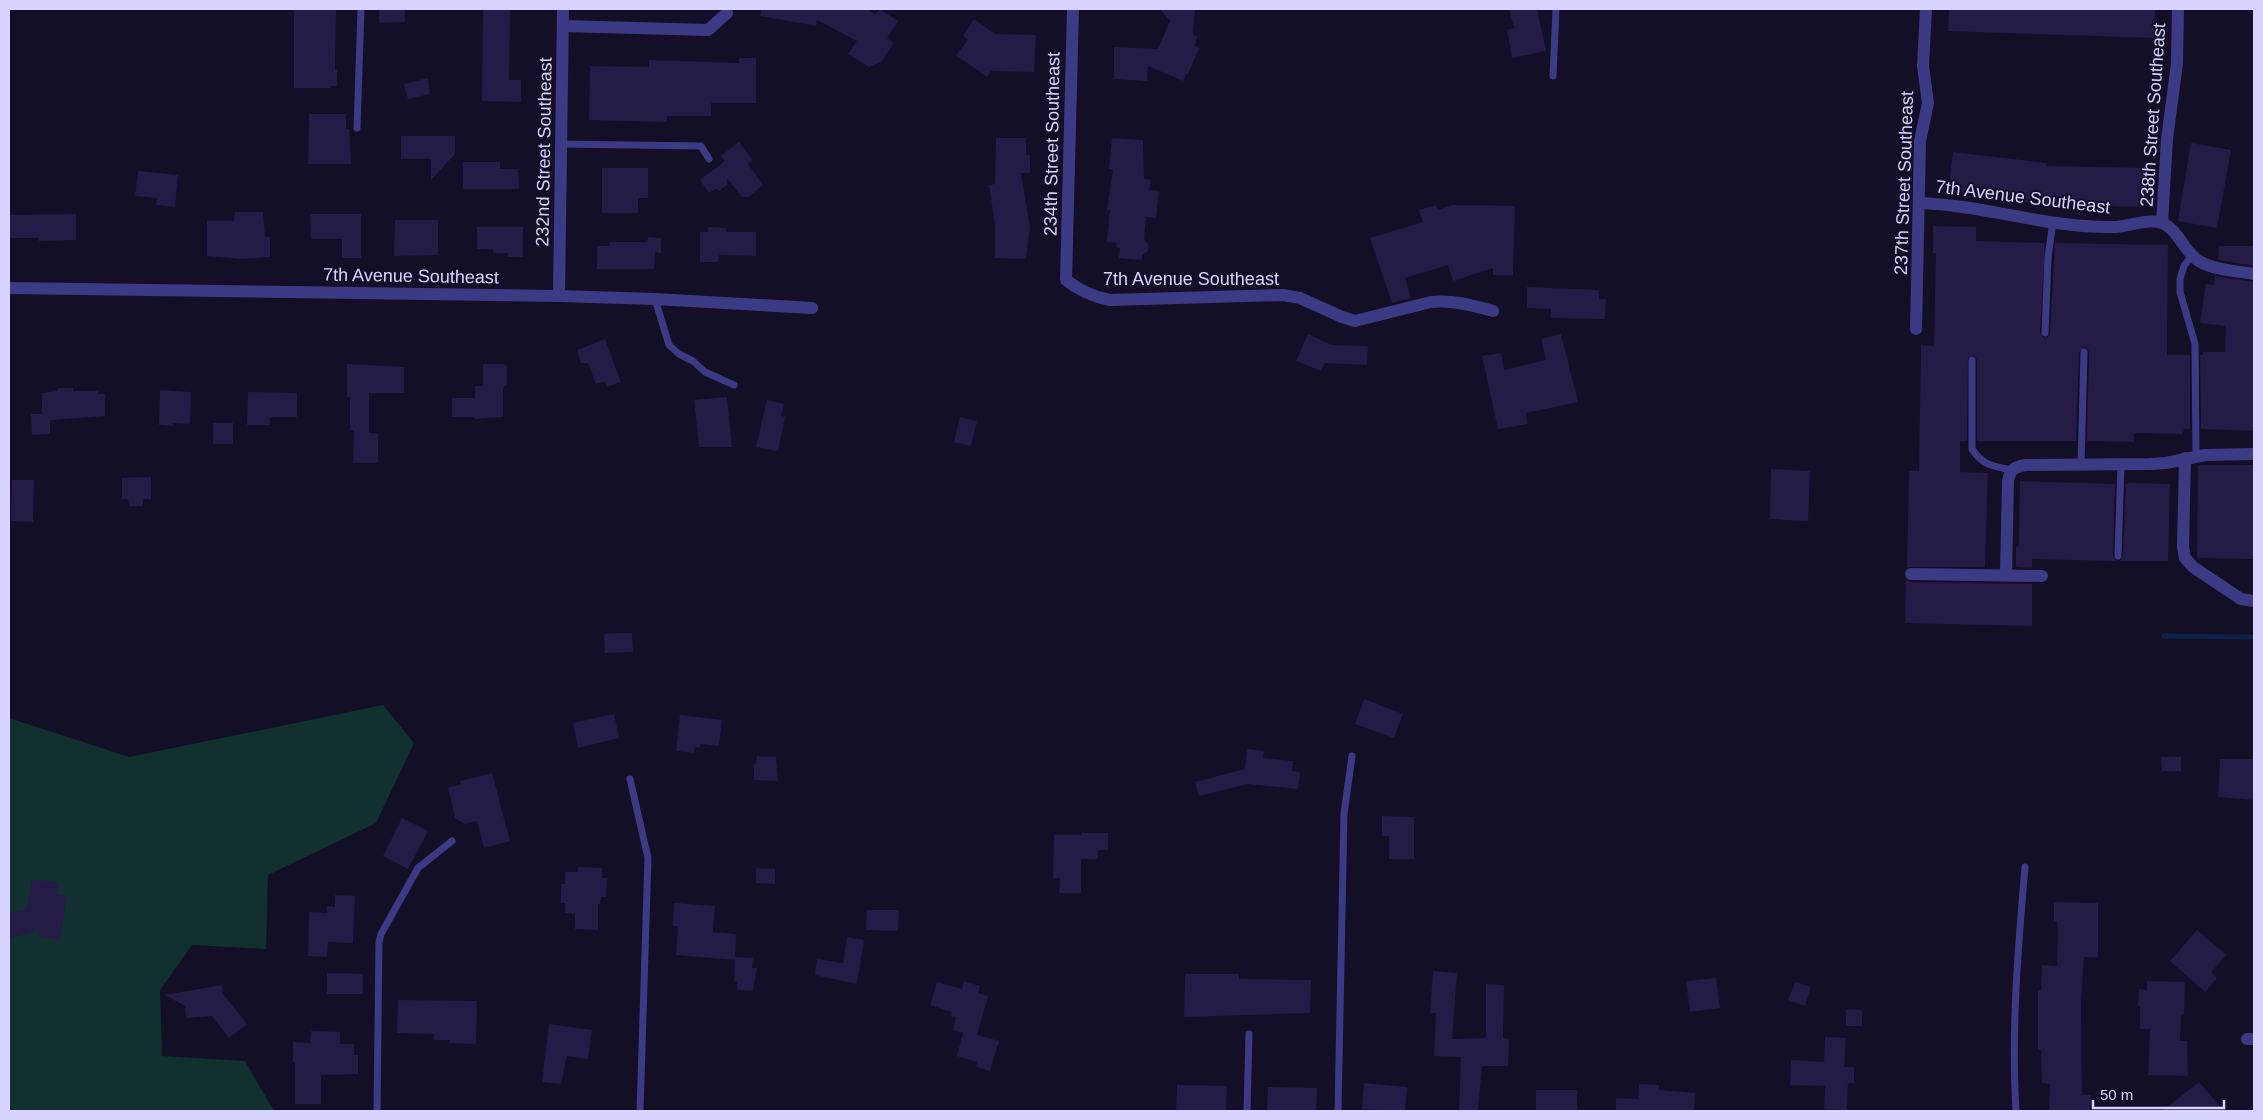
<svg xmlns="http://www.w3.org/2000/svg" width="2263" height="1120" font-family="Helvetica,sans-serif">
	<rect width="100%" height="100%" fill="#130f26"/>
	<polygon fill="#12302f" points="383,705 414,743 376,823 268,875 266,949 192,945 160,990 162,1056 245,1061 274,1111 9,1111 9,718 129,757"/>
	<g fill="none" stroke-linecap="round" stroke-linejoin="round">
		<polyline stroke="#0c2248" stroke-width="5" points="2164,636 2254,637"/>
	</g>
	<g fill="#241b47">
		<polygon points="294,9 336,9 335,70 337,70 337,86 331,86 331,88 294,88"/>
		<polygon points="379,9 405,9 405,22 379,23"/>
		<polygon points="483,9 510,9 509,80 521,80 521,102 482,101"/>
		<polygon points="761,9 867,9 875,14 880,9 898,21 887,38 894,43 881,62 869,67 848,54 857,41 817,20 816,26 760,16"/>
		<polygon points="1160,9 1195,9 1193,35 1197,36 1195,46 1199,48 1188,74 1186,74 1183,81 1148,66 1147,81 1114,79 1114,47 1158,49 1170,21"/>
		<polygon points="1509,9 1537,9 1546,51 1512,58 1507,30 1514,28"/>
		<polygon points="1949,9 2155,9 2154,38 1948,31"/>
		<polygon points="974,19 995,34 1036,35 1034,72 991,71 987,77 956,55 968,40 963,36"/>
		<polygon points="739,58 756,58 756,103 711,103 711,116 667,116 667,122 589,120 590,66 649,67 649,60 739,63"/>
		<polygon points="428,78 430,94 408,99 404,84"/>
		<polygon points="309,114 346,114 346,129 349,129 351,164 308,164"/>
		<polygon points="401,136 455,136 455,154 431,180 431,159 401,159"/>
		<polygon points="996,138 1026,138 1026,155 1030,155 1030,173 1021,173 1030,227 1026,259 995,258 995,225 989,185 995,184"/>
		<polygon points="1112,138 1143,140 1144,179 1151,180 1149,190 1159,191 1156,218 1146,217 1144,239 1149,246 1148,251 1142,255 1142,260 1119,258 1120,248 1116,247 1117,243 1107,242 1110,210 1107,210 1113,169 1109,169"/>
		<polygon points="739,142 753,160 748,164 763,185 748,197 742,197 727,178 727,185 719,191 716,189 709,193 700,180 725,161 721,156"/>
		<polygon points="2191,143 2231,150 2217,228 2178,221"/>
		<polygon points="1953,152 2046,163 2046,166 2145,168 2144,207 2054,205 1948,192"/>
		<polygon points="463,162 500,162 500,169 518,169 519,189 463,189"/>
		<polygon points="602,168 648,168 648,198 638,198 638,213 602,213"/>
		<polygon points="138,171 178,175 175,207 156,205 157,198 135,196"/>
		<polygon points="1436,205 1438,210 1452,205 1515,206 1513,275 1493,275 1493,268 1453,281 1448,265 1405,278 1411,298 1392,303 1370,238 1423,222 1419,210"/>
		<polygon points="235,212 263,212 265,237 270,237 270,257 242,259 207,256 207,221 234,221"/>
		<polygon points="76,214 76,240 39,241 39,238 9,238 9,215"/>
		<polygon points="310,214 361,214 361,258 342,258 342,239 311,239"/>
		<polygon points="395,220 438,220 438,255 394,256"/>
		<polygon points="1933,226 1976,227 1976,241 2045,243 2040,333 2044,338 2048,337 2050,333 2055,243 2168,245 2167,355 2190,355 2190,429 2184,429 2183,434 2134,433 2134,442 2087,441 2089,352 2087,348 2084,347 2079,352 2076,441 1977,441 1977,360 1974,355 1968,357 1967,441 1960,441 1960,472 1988,473 1985,567 1907,567 1909,471 1919,471 1921,345 1934,346 1936,253 1933,253"/>
		<polygon points="477,227 523,227 523,257 508,257 508,253 493,253 493,249 477,249"/>
		<polygon points="708,227 726,228 726,232 756,232 756,256 719,255 718,262 700,262 700,232 708,232"/>
		<polygon points="648,237 661,238 661,253 655,252 654,269 597,269 597,246 610,246 610,242 647,242"/>
		<polygon points="2219,246 2254,246 2254,266 2218,260"/>
		<polygon points="2215,276 2254,282 2254,431 2201,429 2200,355 2203,355 2203,352 2225,352 2226,326 2200,323 2206,284 2214,285"/>
		<polygon points="1527,287 1599,290 1599,299 1606,299 1605,319 1551,318 1551,309 1527,308"/>
		<polygon points="1308,334 1332,345 1368,346 1367,365 1325,363 1321,371 1296,361"/>
		<polygon points="1561,334 1578,402 1526,413 1527,424 1498,429 1482,356 1501,353 1504,370 1546,360 1541,339"/>
		<polygon points="605,339 621,382 607,387 605,381 596,384 588,363 581,363 577,350"/>
		<polygon points="347,364 404,367 404,393 369,393 369,433 378,433 378,463 353,463 354,430 350,430 350,397 347,397"/>
		<polygon points="485,364 505,364 507,367 507,384 503,388 503,417 474,419 474,417 452,417 452,398 475,398 475,386 483,386 483,365"/>
		<polygon points="58,388 73,388 73,391 98,391 98,394 105,394 105,416 50,420 50,434 32,435 31,414 42,414 42,393 58,391"/>
		<polygon points="160,390 191,392 190,424 173,423 173,426 159,425"/>
		<polygon points="248,392 297,393 297,417 270,417 270,425 247,425"/>
		<polygon points="727,397 732,447 699,447 694,400"/>
		<polygon points="767,400 784,404 781,416 785,417 778,451 756,447"/>
		<polygon points="960,417 977,421 971,446 954,442"/>
		<rect x="213" y="423" width="20" height="21"/>
		<polygon points="2198,465 2254,465 2254,559 2197,558"/>
		<polygon points="1771,469 1810,471 1808,521 1770,519"/>
		<polygon points="151,477 151,499 143,499 143,506 129,506 128,499 122,499 122,478"/>
		<polygon points="12,480 34,480 33,522 11,521"/>
		<polygon points="2020,481 2115,484 2113,556 2116,561 2032,559 2032,568 2016,567 2016,547 2018,547 2019,540"/>
		<polygon points="2129,483 2170,484 2168,561 2120,561 2123,556 2126,484"/>
		<polygon points="1906,580 1911,582 2032,584 2032,626 1905,623"/>
		<polygon points="624,633 632,633 633,652 605,653 604,634"/>
		<polygon points="1364,699 1403,714 1394,738 1355,724"/>
		<polygon points="614,714 619,738 578,748 573,723"/>
		<polygon points="680,715 722,720 719,746 700,744 700,748 695,747 694,753 676,751"/>
		<polygon points="1247,749 1264,751 1263,758 1293,761 1292,771 1300,772 1298,789 1247,784 1199,796 1195,782 1245,769"/>
		<polygon points="757,756 776,757 778,781 754,780 754,764 756,764"/>
		<polygon points="2161,757 2181,757 2181,771 2162,771"/>
		<polygon points="2220,759 2254,759 2254,800 2218,797"/>
		<polygon points="492,773 510,841 484,848 477,821 465,824 455,818 448,788 461,784 460,781"/>
		<polygon points="1382,816 1414,817 1414,859 1389,859 1389,836 1382,836"/>
		<polygon points="402,818 428,831 408,869 383,856"/>
		<polygon points="1081,833 1108,833 1108,850 1098,850 1098,859 1081,859 1081,893 1059,893 1060,878 1053,878 1054,835 1081,835"/>
		<polygon points="578,867 602,868 602,878 607,878 606,897 601,897 600,904 598,904 598,930 575,929 575,914 565,913 565,903 561,903 561,884 565,884 565,872 578,872"/>
		<polygon points="756,868 775,869 775,884 756,883"/>
		<polygon points="32,879 58,883 56,894 67,896 60,940 38,937 40,930 9,938 9,913 27,909"/>
		<polygon points="335,895 355,896 353,943 328,942 327,957 308,956 309,912 327,913 327,906 335,907"/>
		<polygon points="2054,902 2098,903 2098,957 2084,957 2081,1004 2082,1095 2091,1095 2090,1111 2049,1111 2050,1084 2042,1083 2041,1050 2038,1050 2038,990 2041,990 2042,965 2057,966 2058,932 2057,921 2054,921"/>
		<polygon points="674,903 715,906 713,932 736,934 735,960 676,955 678,926 673,926"/>
		<polygon points="867,910 899,910 898,931 866,930"/>
		<polygon points="2197,930 2226,955 2211,972 2217,978 2205,992 2170,961"/>
		<polygon points="847,937 864,940 857,984 815,975 817,959 843,963"/>
		<polygon points="735,957 753,958 752,968 757,968 753,991 737,990 737,982 734,981"/>
		<polygon points="1433,971 1457,973 1452,1039 1486,1038 1486,984 1504,985 1503,1038 1509,1039 1508,1066 1482,1066 1478,1111 1459,1111 1461,1057 1434,1056 1436,1013 1430,1013"/>
		<polygon points="327,973 363,974 363,994 327,994"/>
		<polygon points="1185,974 1239,974 1239,979 1311,980 1310,1013 1184,1017"/>
		<polygon points="1716,978 1720,1008 1690,1012 1686,981"/>
		<polygon points="964,981 980,986 978,993 988,996 977,1035 999,1041 990,1071 976,1067 977,1062 957,1056 963,1033 953,1030 956,1017 951,1016 952,1012 930,1005 937,982 962,989"/>
		<polygon points="2147,981 2185,982 2184,1015 2181,1014 2180,1041 2187,1041 2188,1076 2148,1075 2150,1029 2140,1029 2140,1007 2138,1006 2139,989 2147,990"/>
		<polygon points="1795,982 1811,987 1805,1006 1788,1000"/>
		<polygon points="222,985 223,994 247,1024 229,1038 212,1016 186,1018 185,1006 165,995"/>
		<polygon points="398,1000 477,1001 476,1044 450,1043 450,1040 434,1040 434,1034 397,1033"/>
		<polygon points="1846,1009 1862,1010 1862,1026 1846,1026"/>
		<polygon points="549,1024 592,1030 588,1059 567,1056 561,1084 542,1082"/>
		<polygon points="311,1031 340,1032 340,1044 354,1044 354,1055 358,1055 358,1074 321,1075 321,1104 295,1104 295,1062 293,1062 293,1042 310,1043"/>
		<polygon points="1825,1037 1846,1038 1844,1067 1854,1067 1854,1083 1848,1083 1847,1110 1824,1109 1825,1086 1790,1085 1791,1060 1824,1062"/>
		<polygon points="2199,1082 2224,1111 2162,1111"/>
		<polygon points="1364,1083 1407,1087 1405,1111 1362,1109"/>
		<polygon points="1639,1084 1659,1085 1659,1090 1695,1093 1694,1111 1616,1111 1616,1098 1638,1099"/>
		<polygon points="1177,1085 1227,1086 1226,1111 1176,1111"/>
		<polygon points="1268,1087 1317,1088 1316,1111 1267,1111"/>
		<rect x="1536" y="1090" width="41" height="21"/>
	</g>
	<g fill="none" stroke-linecap="round" stroke-linejoin="round">
		<g stroke="#3d3a85" stroke-width="7">
			<polyline points="1553,76 1556,9"/>
			<polyline points="357,128 361,9"/>
			<polyline points="561,144 701,146 709,159"/>
			<polyline points="2192,255 2184,266 2180,279 2180,292 2195,344 2196,456"/>
			<polyline points="655,299 669,345 679,354 693,361 705,372 734,385"/>
			<polyline points="2045,333 2048,257 2053,222"/>
			<path d="M 1972,360 L 1972,449 C 1983,466 1993,466 2012,470"/>
			<polyline points="2081,465 2084,352"/>
			<polyline points="2118,556 2121,464"/>
			<polyline points="630,779 648,858 640,1111"/>
			<polyline points="377,1111 379,942 381,934 418,868 452,841"/>
			<polyline points="1247,1111 1249,1034"/>
			<polyline points="1338,1111 1344,814 1352,756"/>
			<path d="M 2016,1111 C 2011,1030 2018,948 2025,867"/>
		</g>
		<g stroke="#3d3a85" stroke-width="12">
			<path d="M 1073,9 L 1066,280 C 1080,291 1093,297 1110,300 L 1283,295 L 1300,298 L 1342,317 L 1355,321 L 1431,302 C 1453,300 1472,305 1493,311"/>
			<polyline points="563,26 708,30 727,13"/>
			<path d="M 1919,203 C 1984,205 2047,228 2112,227 C 2128,227 2147,218 2162,223 C 2178,229 2184,252 2199,261 C 2214,270 2237,271 2254,274"/>
			<polyline points="2162,223 2167,139 2177,63 2178,9"/>
			<polyline points="9,288 559,296 655,299 812,308"/>
			<polyline points="559,296 563,9"/>
			<polyline points="1916,329 1920,141 1928,103 1923,66 1926,9"/>
			<polyline points="2185,458 2183,547 2185,558 2193,567 2241,599 2254,601"/>
			<polyline points="1911,574 2042,576"/>
			<path d="M 2006,575 L 2008,481 C 2010,470 2014,467 2025,465 L 2150,464 L 2166,463 L 2205,455 L 2254,454"/>
			<polyline points="2247,1039 2254,1039"/>
		</g>
	</g>
	<g text-anchor="middle" dominant-baseline="central" stroke-width="4" stroke-linejoin="round" paint-order="stroke">
		<g font-size="18" fill="#d9d4ff" stroke="#130f26">
			<text transform="translate(2153 115) rotate(-86)">238th Street Southeast</text>
			<text transform="translate(1052 144) rotate(-89)">234th Street Southeast</text>
			<text transform="translate(544 152) rotate(-89)">232nd Street Southeast</text>
			<text transform="translate(1904 183) rotate(-88)">237th Street Southeast</text>
			<text transform="translate(2023 197) rotate(7)">7th Avenue Southeast</text>
			<text transform="translate(411 276) rotate(1)">7th Avenue Southeast</text>
			<text x="1191" y="279">7th Avenue Southeast</text>
		</g>
	</g>
	<rect width="2263" height="1120" fill="none" stroke="#d9d4ff" stroke-width="20"/>
	<path d="M2093 1100v8h131v-8" fill="none" stroke="#d9d4ff" stroke-width="2.5"/>
	<text x="2100" y="1100" font-size="15" fill="#d9d4ff" stroke="#130f26" stroke-width="4" paint-order="stroke">50 m</text>
</svg>
